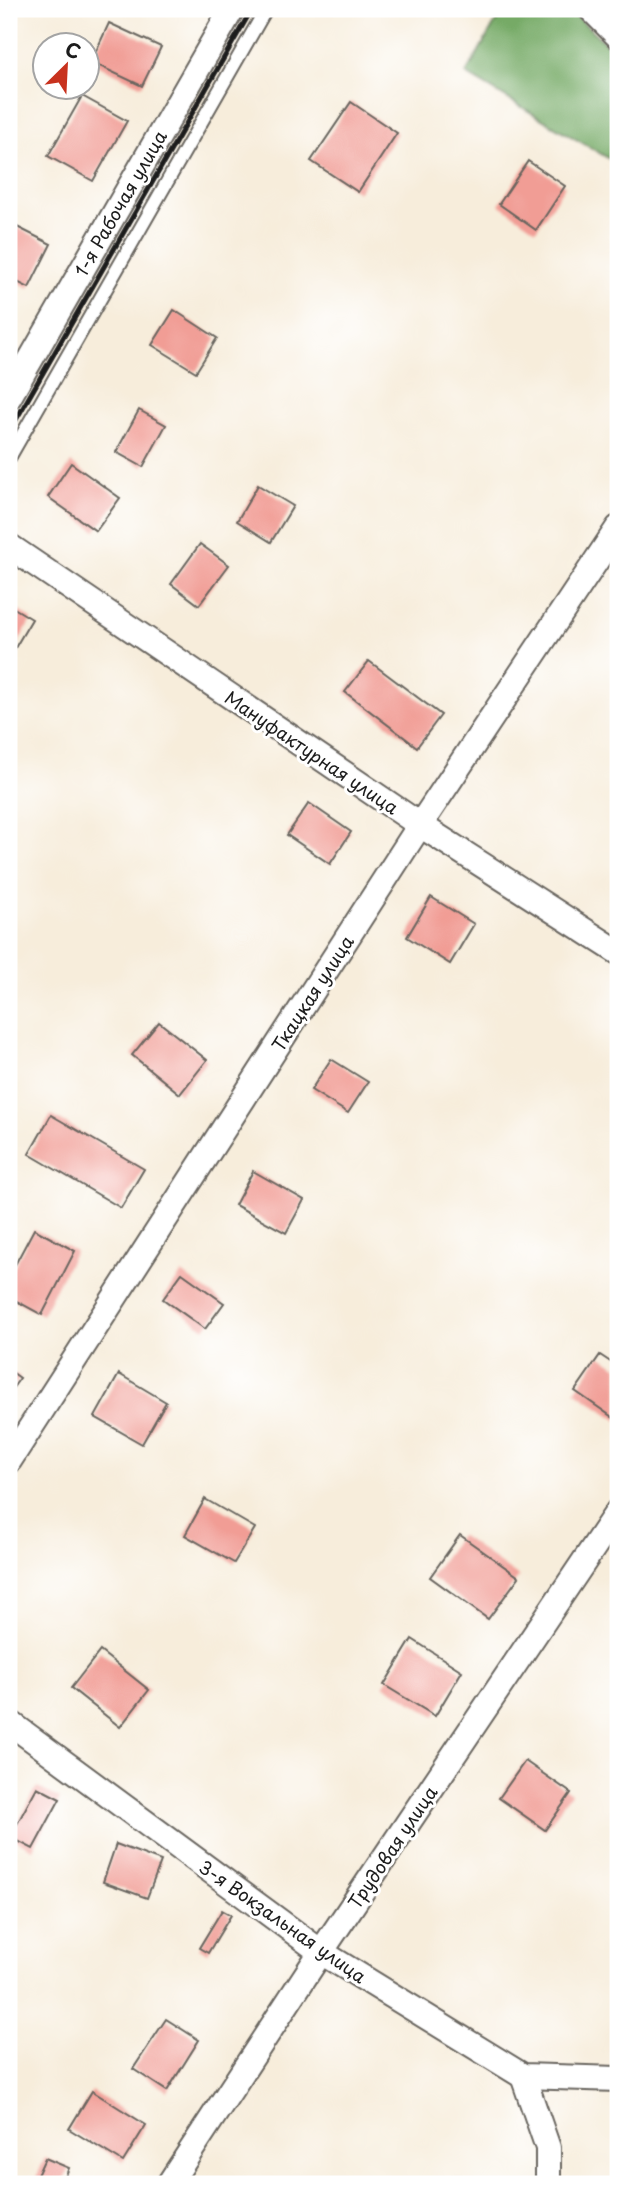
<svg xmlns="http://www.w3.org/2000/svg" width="627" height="2193" font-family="'Playpen Sans',sans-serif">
	<rect width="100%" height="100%" fill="#fff"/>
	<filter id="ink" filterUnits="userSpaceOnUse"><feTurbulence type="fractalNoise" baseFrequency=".0143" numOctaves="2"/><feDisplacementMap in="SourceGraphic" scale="14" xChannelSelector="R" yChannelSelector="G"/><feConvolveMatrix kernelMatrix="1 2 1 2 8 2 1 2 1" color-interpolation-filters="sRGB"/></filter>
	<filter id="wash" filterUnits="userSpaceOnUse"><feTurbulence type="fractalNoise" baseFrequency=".00686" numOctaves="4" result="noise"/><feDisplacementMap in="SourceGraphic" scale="28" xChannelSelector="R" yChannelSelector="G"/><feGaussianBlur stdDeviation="1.57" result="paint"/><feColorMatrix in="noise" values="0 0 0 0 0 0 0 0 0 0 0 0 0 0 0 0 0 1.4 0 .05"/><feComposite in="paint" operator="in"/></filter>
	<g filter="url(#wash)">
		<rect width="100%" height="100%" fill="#f7eddb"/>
		<polygon fill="#76aa66" stroke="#496341" stroke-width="2" points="503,9 569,9 618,55 618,164 466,74"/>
		<g id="blocks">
			<g fill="#f19d95">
				<polygon points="109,23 161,47 142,86 91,62"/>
				<polygon points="82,96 127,121 93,181 48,156"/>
				<polygon points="351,102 397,133 358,192 311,161"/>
				<polygon points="528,161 565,186 536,230 499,204"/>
				<polygon points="9,223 51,244 29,288 9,278"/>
				<polygon points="174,310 217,338 196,372 152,345"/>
				<polygon points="139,410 166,425 143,467 116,452"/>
				<polygon points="71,463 120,498 96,531 48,497"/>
				<polygon points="258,485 293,506 271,542 237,521"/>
				<polygon points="200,544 229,565 199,605 171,584"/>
				<polygon points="9,605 32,619 9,658"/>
				<polygon points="369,661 441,715 417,747 345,692"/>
				<polygon points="309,803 351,832 330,864 287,835"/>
				<polygon points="431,897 474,924 450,964 407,937"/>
				<polygon points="159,1022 207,1060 180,1094 132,1055"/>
				<polygon points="331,1059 368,1082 348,1113 311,1090"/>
				<polygon points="51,1115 144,1169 121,1208 29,1154"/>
				<polygon points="253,1171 304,1200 286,1233 235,1205"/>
				<polygon points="34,1229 75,1251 42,1315 9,1297 9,1276"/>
				<polygon points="182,1273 224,1303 205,1329 163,1299"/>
				<polygon points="600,1355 618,1367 618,1421 575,1391"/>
				<polygon points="9,1370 20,1378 9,1393"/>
				<polygon points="119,1374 166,1402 142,1444 95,1417"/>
				<polygon points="205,1499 255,1528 234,1563 185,1535"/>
				<polygon points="460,1535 519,1577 488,1619 430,1577"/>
				<polygon points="412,1639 462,1671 435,1716 384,1685"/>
				<polygon points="100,1651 149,1690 120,1727 71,1688"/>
				<polygon points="525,1761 571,1793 545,1830 499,1798"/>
				<polygon points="37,1787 60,1799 33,1849 10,1837"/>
				<polygon points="116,1844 161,1861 147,1898 103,1882"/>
				<polygon points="222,1910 231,1915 208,1953 199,1948"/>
				<polygon points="166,2019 199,2040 167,2091 133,2069"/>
				<polygon points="92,2091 146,2125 123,2162 69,2129"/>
				<polygon points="45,2158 69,2168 62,2184 33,2184"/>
			</g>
		</g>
	</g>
	<g filter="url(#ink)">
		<use href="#blocks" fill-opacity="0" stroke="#69655f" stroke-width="2"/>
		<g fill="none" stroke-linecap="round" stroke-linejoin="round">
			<defs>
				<polyline id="lane" points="9,458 266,9"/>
				<g id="street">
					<polyline points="591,9 618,36"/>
					<polyline points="9,397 232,9"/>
					<polyline points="9,546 420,825 618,952"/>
					<polyline points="9,1461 420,825 618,528"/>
					<polyline points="9,1722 321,1952 523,2076 618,2079"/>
					<polyline points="523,2076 548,2148 548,2184"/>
					<polyline points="169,2184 321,1952 618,1511"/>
				</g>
			</defs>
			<use href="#lane" stroke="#69655f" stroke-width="16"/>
			<use href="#street" stroke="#69655f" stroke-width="28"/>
			<use href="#lane" stroke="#fff" stroke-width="12"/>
			<use href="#street" stroke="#fff" stroke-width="24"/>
			<polyline stroke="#1c1c1c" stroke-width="5" points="9,432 252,9"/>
		</g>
	</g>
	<g text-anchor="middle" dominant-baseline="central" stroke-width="6" stroke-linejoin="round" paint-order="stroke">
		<g font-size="18" fill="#1c1c1c" stroke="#fff">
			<text transform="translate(120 203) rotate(-60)">1-я Рабочая улица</text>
			<text transform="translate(312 752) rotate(34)">Мануфактурная улица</text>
			<text transform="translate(312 993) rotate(-57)">Ткацкая улица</text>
			<text transform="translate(392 1847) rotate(-56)">Трудовая улица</text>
			<text transform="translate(283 1921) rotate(35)">3-я Вокзальная улица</text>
		</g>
	</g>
	<rect width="627" height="2193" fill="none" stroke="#fff" stroke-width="35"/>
	<g transform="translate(66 66) rotate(24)"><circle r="33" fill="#ffffff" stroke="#a4a4a4" stroke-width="2"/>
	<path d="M0-5L12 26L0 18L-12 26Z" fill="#c8321e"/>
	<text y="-10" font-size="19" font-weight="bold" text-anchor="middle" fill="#1c1c1c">С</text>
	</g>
</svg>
